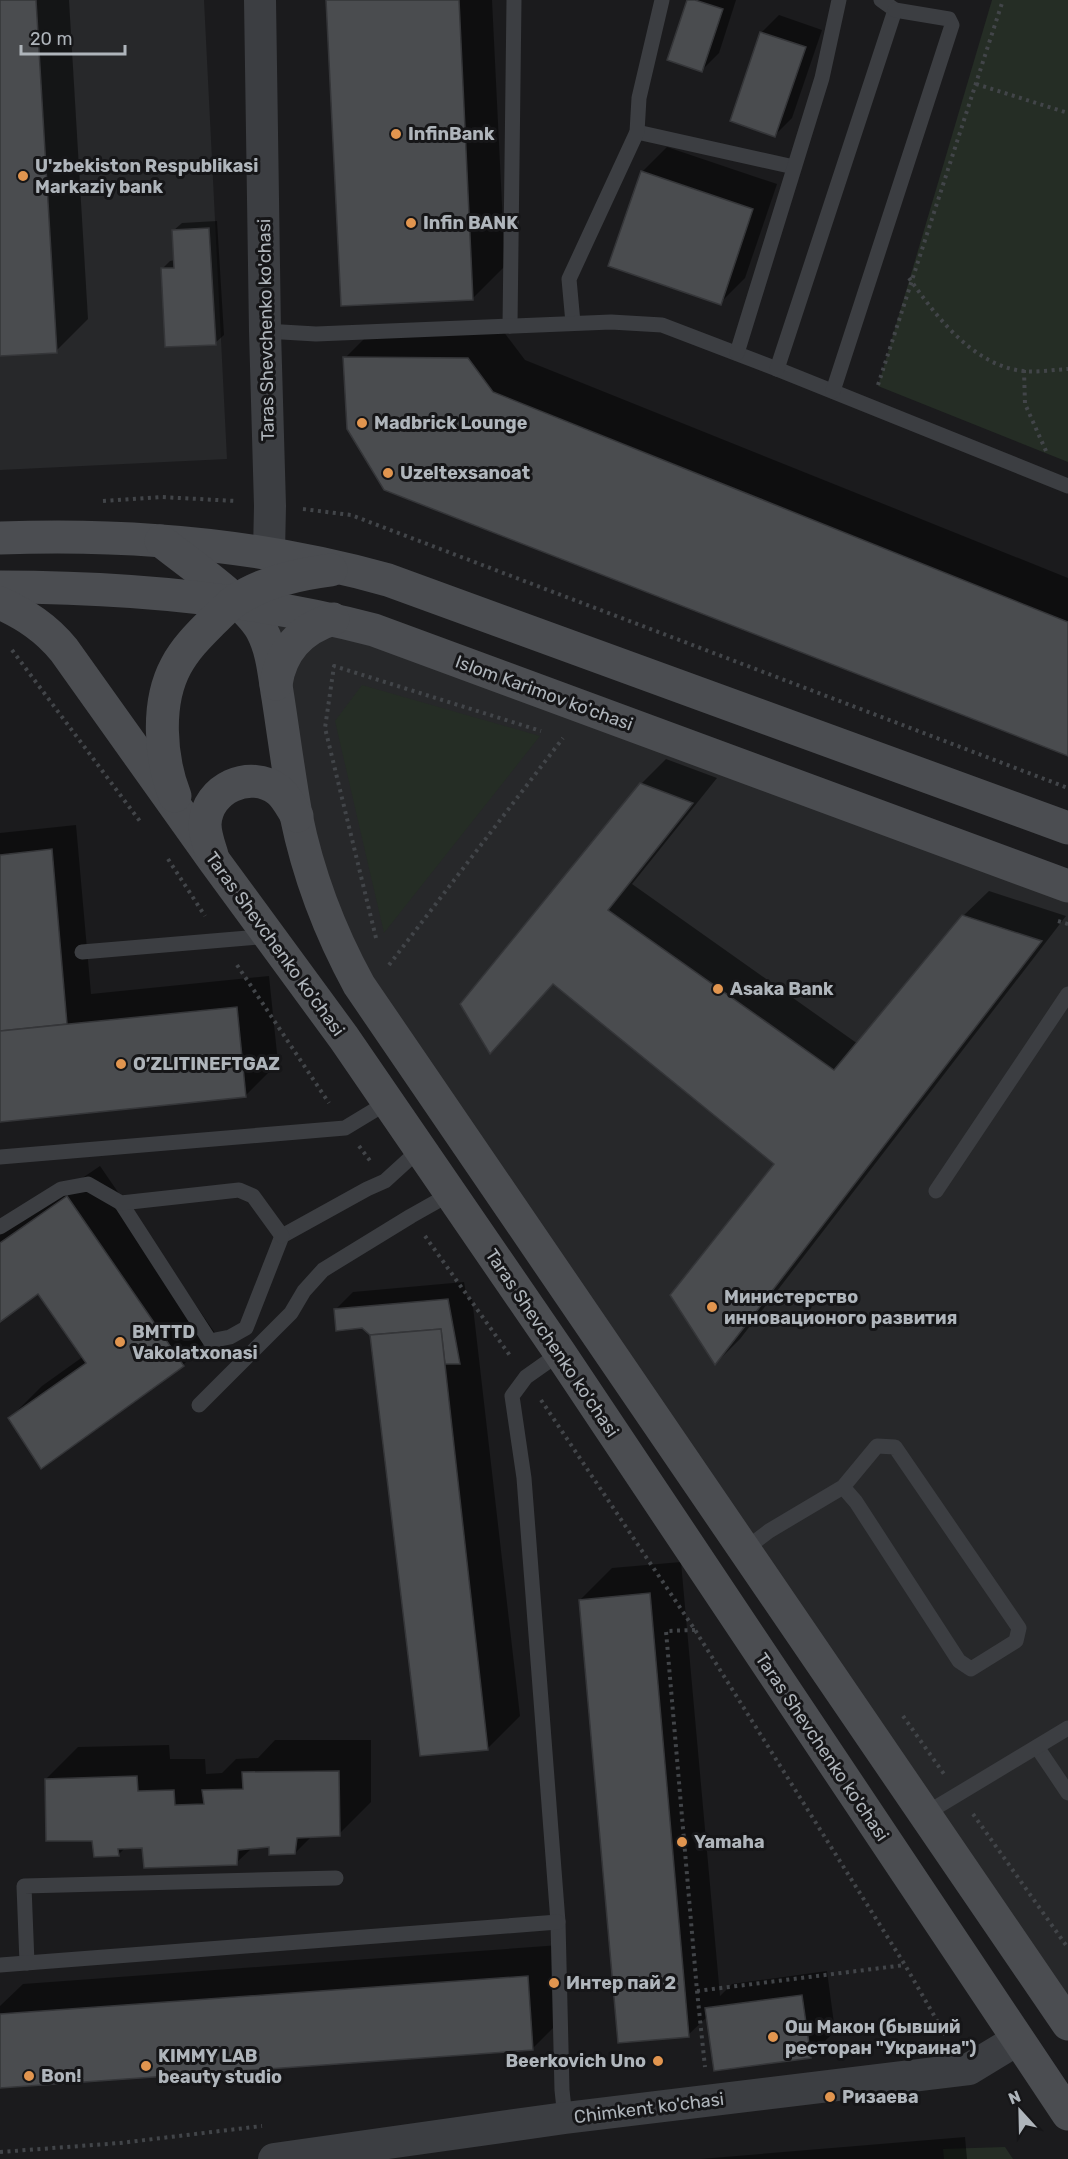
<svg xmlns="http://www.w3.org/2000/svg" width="1068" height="2159" font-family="Rubik,sans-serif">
	<rect width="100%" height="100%" fill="#1b1b1d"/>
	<g fill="#27282a">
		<polygon points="0,0 204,0 227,459 0,470"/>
		<polygon points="333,619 1068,886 1068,2024 359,985 255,621"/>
	</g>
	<g fill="#252d25">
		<polygon points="992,0 1068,0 1068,462 878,386"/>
		<polygon points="362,685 540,736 384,933 335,721"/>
		<polygon points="1005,2147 1013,2159 944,2159 943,2149"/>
	</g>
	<g fill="#0007">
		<polygon points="0,0 69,0 88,319 56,351 0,355"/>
		<polygon points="328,0 492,0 505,266 473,298"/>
		<polygon points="688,0 736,0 719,53 702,70"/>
		<polygon points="779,15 822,30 792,118 775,135 732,121 762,32"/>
		<polygon points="667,147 777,184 745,278 720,303 642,172"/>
		<polygon points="217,221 224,335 215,343 162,269 170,261 175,260 173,231 182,223"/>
		<polygon points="377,326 500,327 525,360 1068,578 1068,755 345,358"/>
		<polygon points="666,759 717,778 632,884 858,1044 963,916 989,891 1066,916 740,1339 716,1363 776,1164 554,983 491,1052 641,784"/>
		<polygon points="76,825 91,994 269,976 278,1063 246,1095 0,1120 0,833"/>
		<polygon points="100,1166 215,1333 183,1365 10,1418 42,1386 84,1356 39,1292 0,1320 0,1234"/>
		<polygon points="464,1282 467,1298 472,1298 520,1716 488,1748 421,1754 371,1334 336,1309 353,1292"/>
		<polygon points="681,1562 720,1996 732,1984 827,1971 835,2031 810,2056 708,2016 688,2035 580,1600 612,1568"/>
		<polygon points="275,1740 371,1740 371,1802 339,1834 312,1836 295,1853 271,1846 252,1848 236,1863 143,1846 126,1847 118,1855 94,1839 46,1779 78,1747 169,1745 170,1759 205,1759 206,1774 222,1773 236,1759 258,1758"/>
		<polygon points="560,1945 564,2017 532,2049 0,2087 0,2006 23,1984"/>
		<polygon points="965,2137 967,2159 700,2159"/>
	</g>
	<g fill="#4a4c4f" stroke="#353639" stroke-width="1.5">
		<polygon points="0,0 36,0 57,353 0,356"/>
		<polygon points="326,0 459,0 473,300 341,306"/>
		<polygon points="687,0 695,0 723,9 702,72 667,60"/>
		<polygon points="760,32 806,47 775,137 730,121"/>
		<polygon points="641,171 753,209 721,305 608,266"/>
		<polygon points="209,228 216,345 165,347 161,268 174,268 172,230"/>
		<polygon points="343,357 468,358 493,392 1068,622 1068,756 384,490 347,429"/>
		<polygon points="640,783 693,803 608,910 834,1070 962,915 1042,941 715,1365 670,1295 774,1164 553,984 490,1054 460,1004"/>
		<polygon points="52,849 67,1024 0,1031 0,855"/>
		<polygon points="237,1007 246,1097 0,1122 0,1031"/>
		<polygon points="67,1196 184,1366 41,1469 8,1418 86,1363 38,1294 0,1322 0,1243"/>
		<polygon points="448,1299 460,1364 445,1364 441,1329 370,1335 362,1328 336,1331 334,1309"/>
		<polygon points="441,1329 488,1750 420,1756 370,1335"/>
		<polygon points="650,1593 689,2037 618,2043 579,1600"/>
		<polygon points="339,1771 340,1836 297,1838 295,1854 269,1855 269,1847 238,1850 237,1865 144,1868 142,1848 118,1849 119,1856 94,1857 92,1841 46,1841 45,1779 137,1776 138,1791 174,1790 175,1805 204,1804 202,1790 243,1789 242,1772"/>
		<polygon points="528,1976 533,2050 0,2088 0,2014"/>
		<polygon points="802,1995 811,2058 714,2071 705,2008"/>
	</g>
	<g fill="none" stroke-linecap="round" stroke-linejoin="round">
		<g stroke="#424549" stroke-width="4" stroke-dasharray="3 4.5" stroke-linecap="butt">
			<polyline points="976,84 1068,113"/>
			<path d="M 909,278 C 934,313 967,358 1012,369 C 1030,374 1050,370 1068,369"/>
			<polyline points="1024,370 1025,404 1046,451"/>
			<polyline points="878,385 1003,0"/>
			<polyline points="103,501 161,497 236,501"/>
			<polyline points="303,509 351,515 1068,788"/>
			<polyline points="12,650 142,824"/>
			<polyline points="168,859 205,916"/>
			<polyline points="1058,921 1068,924"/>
			<polyline points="376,938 325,728 334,666 541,731"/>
			<polyline points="237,965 329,1103"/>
			<polyline points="389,965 563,738"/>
			<polyline points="359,1146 371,1162"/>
			<polyline points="425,1236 511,1357"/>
			<polyline points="541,1400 695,1630 905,1965 947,2038"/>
			<polyline points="695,1630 666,1631 697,1991 705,2067"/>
			<polyline points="903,1716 944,1774"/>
			<polyline points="973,1814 1068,1948"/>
			<polyline points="697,1991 905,1965"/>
			<polyline points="0,2152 120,2143 262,2126"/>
		</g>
		<g stroke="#3c3e42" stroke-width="15">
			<polyline points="637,132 794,167"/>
			<polyline points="573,323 569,279 637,132 639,98 662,0"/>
			<polyline points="510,326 514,0"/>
			<polyline points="265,331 316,334 611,322 662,325 777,369 1068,486"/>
			<polyline points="737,353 822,78 839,0"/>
			<polyline points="777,369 895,10 881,0"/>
			<polyline points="833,391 952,25 949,19 895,10"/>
			<polyline points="82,952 270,936"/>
			<polyline points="0,1157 345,1128 388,1102"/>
			<polyline points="936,1191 1068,994"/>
			<polyline points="121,1203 210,1341 230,1337 246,1328 282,1236 367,1189 385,1181 419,1150"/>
			<polyline points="0,1227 61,1189 88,1184 121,1203 239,1190 253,1196 282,1236"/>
			<polyline points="560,1353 526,1377 512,1396 524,1478 558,1922 562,2090 565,2118"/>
			<polyline points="199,1405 291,1313 304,1291 323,1270 411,1216 450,1194"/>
			<polyline points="744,1550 769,1531 843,1487 877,1446 895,1447 1019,1628 1016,1641 971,1669 959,1661 856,1502 843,1487"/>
			<polyline points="1037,1747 1068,1793"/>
			<polyline points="925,1814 1068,1728"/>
			<polyline points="27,1963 24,1886 336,1878"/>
			<polyline points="0,1965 558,1922"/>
		</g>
		<g stroke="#3c3e42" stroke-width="32">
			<polyline points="260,0 265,331 270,506 269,552"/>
			<polyline points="274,2159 565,2118 969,2069 1017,2040"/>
		</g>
		<g stroke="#4b4d51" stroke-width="33">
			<path d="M 0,538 C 130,533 263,545 388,580 L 1068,828"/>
			<path d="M 161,541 C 187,562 248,604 262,631 C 273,652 274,675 278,698 C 284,737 289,776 296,815 C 308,874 330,932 359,985 L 1068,2024"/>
			<path d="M 0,587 C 127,587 252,598 374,630 L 1068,886"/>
			<path d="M 0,603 C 26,615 46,628 64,650 L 215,862 L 344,1038 L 560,1353 L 1068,2114"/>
			<path d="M 276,684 C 281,650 301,629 333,619"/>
			<path d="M 175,796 C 160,758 156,703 176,666 C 185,649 198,636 211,623 C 219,616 226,607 235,601 C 261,583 299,574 331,570"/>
			<path d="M 212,855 C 209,845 205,835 205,824 C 207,788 250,769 278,790 C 286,796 291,807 297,816"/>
		</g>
	</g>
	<g fill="#e1954f" stroke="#161618" stroke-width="2">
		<circle cx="396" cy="134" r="6"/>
		<circle cx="23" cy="176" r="6"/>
		<circle cx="411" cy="223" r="6"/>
		<circle cx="362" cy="423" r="6"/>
		<circle cx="388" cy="473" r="6"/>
		<circle cx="718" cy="989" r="6"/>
		<circle cx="121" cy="1064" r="6"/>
		<circle cx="712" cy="1307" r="6"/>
		<circle cx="120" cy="1342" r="6"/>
		<circle cx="682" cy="1842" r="6"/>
		<circle cx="554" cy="1983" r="6"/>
		<circle cx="773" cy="2037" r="6"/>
		<circle cx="658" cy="2061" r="6"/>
		<circle cx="146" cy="2066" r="6"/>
		<circle cx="29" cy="2076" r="6"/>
		<circle cx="830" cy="2097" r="6"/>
	</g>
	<g text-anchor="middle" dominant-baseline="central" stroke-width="6" stroke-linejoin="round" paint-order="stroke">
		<g font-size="18" font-weight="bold" fill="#afb5bb" stroke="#161618" text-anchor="start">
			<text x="408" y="134">InfinBank</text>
			<text x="35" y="166">U'zbekiston Respublikasi<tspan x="35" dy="21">Markaziy bank</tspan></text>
			<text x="423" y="223">Infin BANK</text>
			<text x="374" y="423">Madbrick Lounge</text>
			<text x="400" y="473">Uzeltexsanoat</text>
			<text x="730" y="989">Asaka Bank</text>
			<text x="133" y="1064">O’ZLITINEFTGAZ</text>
			<text x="724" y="1297">Министерство<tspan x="724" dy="21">инновационого развития</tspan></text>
			<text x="132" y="1332">BMTTD<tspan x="132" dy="21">Vakolatxonasi</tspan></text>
			<text x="694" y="1842">Yamaha</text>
			<text x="566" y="1983">Интер пай 2</text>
			<text x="785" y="2027">Ош Макон (бывший<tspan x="785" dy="21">ресторан "Украина")</tspan></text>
			<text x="158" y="2056">KIMMY LAB<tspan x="158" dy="21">beauty studio</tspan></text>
			<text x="646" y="2061" text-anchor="end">Beerkovich Uno</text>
			<text x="41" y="2076">Bon!</text>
			<text x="842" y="2097">Ризаева</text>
		</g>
		<g font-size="18" fill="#afb5bb" stroke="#161618">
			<text transform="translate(266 330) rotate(-91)">Taras Shevchenko ko'chasi</text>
			<text transform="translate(544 693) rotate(20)">Islom Karimov ko'chasi</text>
			<text transform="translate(275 944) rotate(54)">Taras Shevchenko ko'chasi</text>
			<text transform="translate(552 1343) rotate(56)">Taras Shevchenko ko'chasi</text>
			<text transform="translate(822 1747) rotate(56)">Taras Shevchenko ko'chasi</text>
			<text transform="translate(649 2108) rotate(-7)">Chimkent ko'chasi</text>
		</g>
	</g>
	<g transform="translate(1020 2111) rotate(338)" stroke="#161618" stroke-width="4.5" paint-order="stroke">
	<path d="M0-4.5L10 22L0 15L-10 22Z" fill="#afb5bb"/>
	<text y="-9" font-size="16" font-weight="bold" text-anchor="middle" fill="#afb5bb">N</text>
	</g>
	<path d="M21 45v9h104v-9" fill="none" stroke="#afb5bb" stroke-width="3"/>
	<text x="30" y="45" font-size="18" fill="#afb5bb" stroke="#161618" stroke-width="4.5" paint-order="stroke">20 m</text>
</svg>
